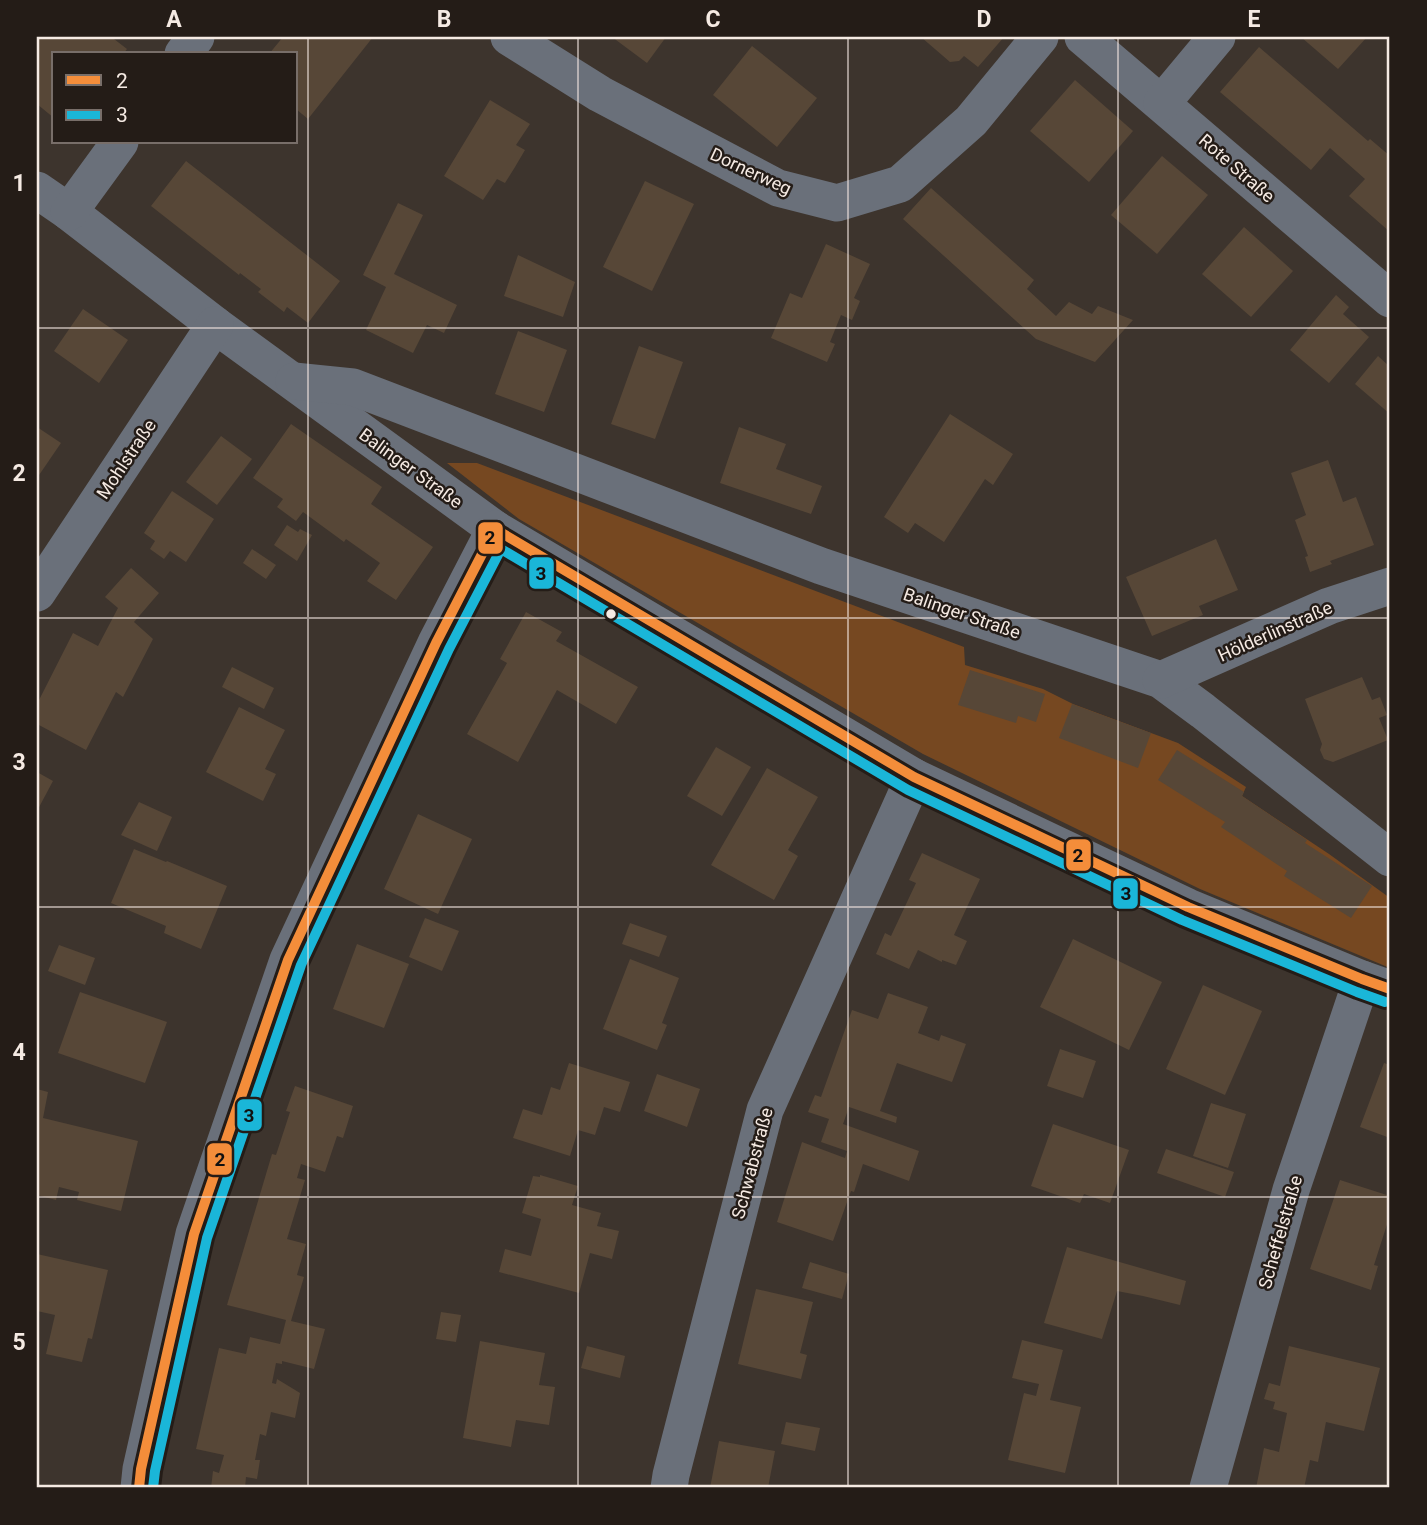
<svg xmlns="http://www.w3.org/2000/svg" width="1427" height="1525" font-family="Roboto,sans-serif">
	<rect width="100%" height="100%" fill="#3d342d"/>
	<polygon fill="#764821" points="447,463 477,463 964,647 965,665 1043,689 1073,704 1178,743 1246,787 1242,796 1329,854 1390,898 1390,968 1200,889 923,754 519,519"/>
	<g fill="#574737">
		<polygon points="37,37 116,37 114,39 127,49 123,54 54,54 54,118 37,104"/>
		<polygon points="283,37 373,37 308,119 296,109 296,54 269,54"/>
		<polygon points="612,37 666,37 647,63"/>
		<polygon points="921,37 1004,37 978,67 964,56 959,61 950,62"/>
		<polygon points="1301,37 1367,37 1338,69"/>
		<polygon points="752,46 817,98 777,147 713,95"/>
		<polygon points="1259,47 1368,141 1370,139 1390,156 1390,232 1349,196 1365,179 1330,148 1311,170 1220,92"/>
		<polygon points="1075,80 1133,131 1089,182 1030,131"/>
		<polygon points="490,100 530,124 516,145 525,150 515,167 505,183 497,179 483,200 444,176"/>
		<polygon points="1162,156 1208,195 1157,254 1111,215"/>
		<polygon points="186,161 340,281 308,323 287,307 284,312 258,292 261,289 240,273 239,275 151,206"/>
		<polygon points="645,181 694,204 652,291 603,267"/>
		<polygon points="931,188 1034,280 1027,289 1056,316 1069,302 1092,314 1098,306 1133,320 1095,362 1036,339 903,219"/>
		<polygon points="398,203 423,215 394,274 457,305 444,333 427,325 413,353 366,330 386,287 363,275"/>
		<polygon points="1244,227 1293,271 1251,317 1202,274"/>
		<polygon points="826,244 870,264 854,298 860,301 852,320 841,315 830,342 835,344 827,362 771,338 790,293 802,298"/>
		<polygon points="518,255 575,282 563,317 504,296"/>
		<polygon points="1336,295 1349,307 1343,314 1369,337 1329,383 1290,350"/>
		<polygon points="83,309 128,340 99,383 54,351"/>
		<polygon points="518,331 567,350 544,412 495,394"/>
		<polygon points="639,346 683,362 655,439 611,424"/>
		<polygon points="1378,356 1390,367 1390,414 1355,384"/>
		<polygon points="950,414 1013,454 993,485 985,479 944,542 915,523 908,533 884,517"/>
		<polygon points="291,424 382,487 371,504 433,547 396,600 367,581 380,563 346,539 344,542 303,512 296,521 277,507 283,499 253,478"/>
		<polygon points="37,427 61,443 37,478"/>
		<polygon points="739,427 786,444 776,469 822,486 811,514 720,483"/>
		<polygon points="221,436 252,459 217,505 186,482"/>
		<polygon points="1328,460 1343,502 1356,497 1374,545 1330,561 1332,564 1310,572 1305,557 1308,556 1295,520 1306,515 1291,473"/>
		<polygon points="172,491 214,519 186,562 170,551 164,559 150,549 155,541 144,533"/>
		<polygon points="287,525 298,532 300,529 312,535 297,561 274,545"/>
		<polygon points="1216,539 1238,590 1199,606 1203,615 1152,636 1126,577"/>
		<polygon points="252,549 276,565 266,579 243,563"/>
		<polygon points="131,568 159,593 134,622 153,639 123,697 116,692 86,750 37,724 37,704 73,633 98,646 118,608 105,597"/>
		<polygon points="526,612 562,632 556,641 638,687 616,724 557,690 518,762 467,734 507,663 500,659"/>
		<polygon points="232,667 274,688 264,709 222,687"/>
		<polygon points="970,670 1045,694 1036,722 1018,716 1016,723 958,705"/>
		<polygon points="1362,677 1372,700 1380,697 1387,715 1379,718 1388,740 1333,762 1324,759 1320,750 1322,744 1305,699"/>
		<polygon points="1072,704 1151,733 1138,768 1059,738"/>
		<polygon points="239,707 285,730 265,769 276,774 263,801 206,772"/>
		<polygon points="716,747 751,767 722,816 687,796"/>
		<polygon points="1177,750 1244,792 1242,796 1307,840 1305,843 1372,886 1351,918 1284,876 1287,871 1221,827 1225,822 1158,780"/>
		<polygon points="767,768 818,797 788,850 798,856 774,900 711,865"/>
		<polygon points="37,772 53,781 37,811"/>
		<polygon points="139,802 172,817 157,851 121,835"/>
		<polygon points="418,814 472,839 438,914 384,889"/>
		<polygon points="134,849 166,862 167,861 227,886 201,949 164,933 166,926 111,903"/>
		<polygon points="922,853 980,879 954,935 967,941 956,965 942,960 942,962 918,950 909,969 876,954 885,933 891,936 916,883 909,880"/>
		<polygon points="425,918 459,931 442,971 409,957"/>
		<polygon points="630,923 667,936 659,957 622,944"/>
		<polygon points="1073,939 1162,982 1129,1050 1040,1007"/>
		<polygon points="357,944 409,964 384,1028 333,1009"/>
		<polygon points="59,945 95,958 85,985 48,971"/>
		<polygon points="630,959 679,978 662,1023 667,1025 657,1050 603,1029"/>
		<polygon points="1203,985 1262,1011 1225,1095 1166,1069"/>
		<polygon points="80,992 167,1022 145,1083 58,1053"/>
		<polygon points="888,993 928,1007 918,1033 939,1041 941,1035 966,1044 952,1082 897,1063 880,1111 897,1117 896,1123 849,1107 843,1124 919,1151 909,1181 863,1164 854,1192 851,1191 833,1241 777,1222 802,1142 845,1158 847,1151 821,1142 829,1119 808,1112 815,1095 821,1097 852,1010 878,1019"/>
		<polygon points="1060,1049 1096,1061 1083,1098 1047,1086"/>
		<polygon points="569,1063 630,1082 620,1112 604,1107 595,1135 578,1130 570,1156 513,1138 523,1109 542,1115 551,1087 560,1090"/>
		<polygon points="1384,1063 1390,1065 1390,1138 1360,1127"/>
		<polygon points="657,1074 700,1089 687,1127 644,1111"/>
		<polygon points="295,1086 353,1106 343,1138 337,1136 325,1172 301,1164 297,1178 305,1180 287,1239 306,1244 297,1275 304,1277 291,1321 325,1329 314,1369 282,1361 282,1364 276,1363 272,1383 276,1384 277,1379 300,1393 295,1418 271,1412 266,1436 260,1434 255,1460 260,1460 257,1479 246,1477 245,1488 211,1488 213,1471 219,1473 224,1455 196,1449 219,1348 246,1354 250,1337 280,1344 286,1320 227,1305 272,1154 276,1155 290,1112 286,1111"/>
		<polygon points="37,1089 48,1092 43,1118 138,1141 121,1211 77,1200 79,1192 59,1187 56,1200 37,1195"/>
		<polygon points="1211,1103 1246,1114 1228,1168 1193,1156"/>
		<polygon points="1053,1124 1129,1150 1110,1203 1084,1194 1080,1203 1031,1186"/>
		<polygon points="1166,1149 1234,1172 1225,1197 1157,1173"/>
		<polygon points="540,1175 578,1186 572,1205 601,1213 597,1226 619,1231 612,1259 590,1253 579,1293 499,1272 505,1249 531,1256 541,1219 522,1213 533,1176 540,1177"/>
		<polygon points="1340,1180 1390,1196 1390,1215 1374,1265 1378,1266 1371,1290 1310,1269"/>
		<polygon points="1067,1247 1186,1281 1180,1305 1143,1296 1117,1291 1102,1339 1044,1323"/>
		<polygon points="37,1254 108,1270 92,1339 88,1338 82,1362 46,1354 55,1315 37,1311"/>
		<polygon points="810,1262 849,1274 842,1299 802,1288"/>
		<polygon points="756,1289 813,1302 800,1353 807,1355 801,1379 738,1364"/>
		<polygon points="441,1312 461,1315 456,1342 436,1339"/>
		<polygon points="1022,1340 1063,1350 1050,1400 1081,1407 1065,1473 1008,1460 1024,1393 1036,1396 1039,1384 1012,1378"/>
		<polygon points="480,1341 545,1353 539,1385 555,1387 549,1425 516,1420 511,1447 463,1438"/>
		<polygon points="587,1346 625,1356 620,1378 581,1368"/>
		<polygon points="1289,1346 1380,1368 1364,1431 1326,1422 1318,1462 1310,1460 1304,1488 1256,1488 1264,1448 1279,1452 1287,1413 1273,1409 1275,1402 1264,1399 1269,1383 1280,1386"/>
		<polygon points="786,1422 820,1428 815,1451 781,1444"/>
		<polygon points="719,1441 775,1451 768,1488 710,1488"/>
	</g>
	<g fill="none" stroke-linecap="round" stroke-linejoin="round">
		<g stroke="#6a707a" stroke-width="37">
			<polyline points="509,37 600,94 778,188 837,203 900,184 971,121 1040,37"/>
			<polyline points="1083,37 1390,299"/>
			<polyline points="183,54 196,37"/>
			<polyline points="1162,103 1217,37"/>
			<polyline points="37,190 69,212 215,325 495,529 914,777 1188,907 1362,979 1390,989"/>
			<polyline points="69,212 120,142"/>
			<polyline points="294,381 353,387 821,566 1161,680 1203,711 1390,858"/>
			<polyline points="37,593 215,325"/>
			<polyline points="1161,680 1329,606 1390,586"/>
			<polyline points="139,1488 141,1469 194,1234 288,960 436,643 495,529"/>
			<polyline points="669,1488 671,1475 765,1110 914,777"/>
			<polyline points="1208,1488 1291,1190 1362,979"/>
		</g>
		<defs>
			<polyline id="bus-1" points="139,1488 141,1469 194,1234 288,960 436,643 495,529 914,777 1188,907 1362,979 1390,989"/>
			<polyline id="bus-2" points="153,1488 155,1471 207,1238 301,965 449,649 501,549 908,790 1182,920 1357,992 1385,1002"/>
		</defs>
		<use href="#bus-1" stroke="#241c17" stroke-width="16"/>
		<use href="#bus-2" stroke="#241c17" stroke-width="16"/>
		<use href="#bus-1" stroke="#f48d3a" stroke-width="10"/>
		<use href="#bus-2" stroke="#1ab6d8" stroke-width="10"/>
	</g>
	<path fill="none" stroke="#f5eae3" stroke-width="2" stroke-opacity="0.55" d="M 308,37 L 308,1488M 578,37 L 578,1488M 848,37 L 848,1488M 1118,37 L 1118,1488M 37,328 L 1390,328M 37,618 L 1390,618M 37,907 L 1390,907M 37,1197 L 1390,1197"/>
	<circle fill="#f5eae3" stroke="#241c17" stroke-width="2.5" cx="611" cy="614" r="6"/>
	<g text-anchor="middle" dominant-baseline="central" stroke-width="5" stroke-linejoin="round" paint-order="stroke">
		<g font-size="18" fill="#f5eae3" stroke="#241c17">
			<text transform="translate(1237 168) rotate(41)">Rote Straße</text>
			<text transform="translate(751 171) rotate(25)">Dornerweg</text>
			<text transform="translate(126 459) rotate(-56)">Mohlstraße</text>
			<text transform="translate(411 468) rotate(36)">Balinger Straße</text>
			<text transform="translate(962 613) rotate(19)">Balinger Straße</text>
			<text transform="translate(1275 631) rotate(-24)">Hölderlinstraße</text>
			<text transform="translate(752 1163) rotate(-75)">Schwabstraße</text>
			<text transform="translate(1280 1232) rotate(-74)">Scheffelstraße</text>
		</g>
	</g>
	<g stroke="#241c17" stroke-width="2.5">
		<rect x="477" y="521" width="27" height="34" rx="7" fill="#f48d3a"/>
		<rect x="528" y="556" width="27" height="34" rx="7" fill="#1ab6d8"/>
		<rect x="1065" y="838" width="27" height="34" rx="7" fill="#f48d3a"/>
		<rect x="1112" y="877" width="27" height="33" rx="7" fill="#1ab6d8"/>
		<rect x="236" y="1098" width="27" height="34" rx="7" fill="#1ab6d8"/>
		<rect x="206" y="1142" width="27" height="34" rx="7" fill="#f48d3a"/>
	</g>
	<g font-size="19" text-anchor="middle" font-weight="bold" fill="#111">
		<text x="490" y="544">2</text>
		<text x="541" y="580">3</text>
		<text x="1078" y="862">2</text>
		<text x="1126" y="900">3</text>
		<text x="249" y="1122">3</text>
		<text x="220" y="1166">2</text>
	</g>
	<rect width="1427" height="1525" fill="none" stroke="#241c17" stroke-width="77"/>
	<rect x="52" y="52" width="245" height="91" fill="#241c17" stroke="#786e69" stroke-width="2"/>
	<rect x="66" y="75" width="35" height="10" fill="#f48d3a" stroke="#786e69" stroke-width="2"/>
	<text x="116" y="88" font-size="21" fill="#f5eae3">2</text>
	<rect x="66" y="110" width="35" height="10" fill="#1ab6d8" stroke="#786e69" stroke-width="2"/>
	<text x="116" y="122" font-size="21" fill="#f5eae3">3</text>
	<rect x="38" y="38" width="1350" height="1448" fill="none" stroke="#f5eae3" stroke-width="2.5"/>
	<g font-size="23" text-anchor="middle" font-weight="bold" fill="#f5eae3">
		<text x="174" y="27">A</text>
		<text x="444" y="27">B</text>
		<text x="713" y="27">C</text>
		<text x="984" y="27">D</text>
		<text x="1254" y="27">E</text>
		<text x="19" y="191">1</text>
		<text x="19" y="481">2</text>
		<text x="19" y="770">3</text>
		<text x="19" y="1060">4</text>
		<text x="19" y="1350">5</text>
	</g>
</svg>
